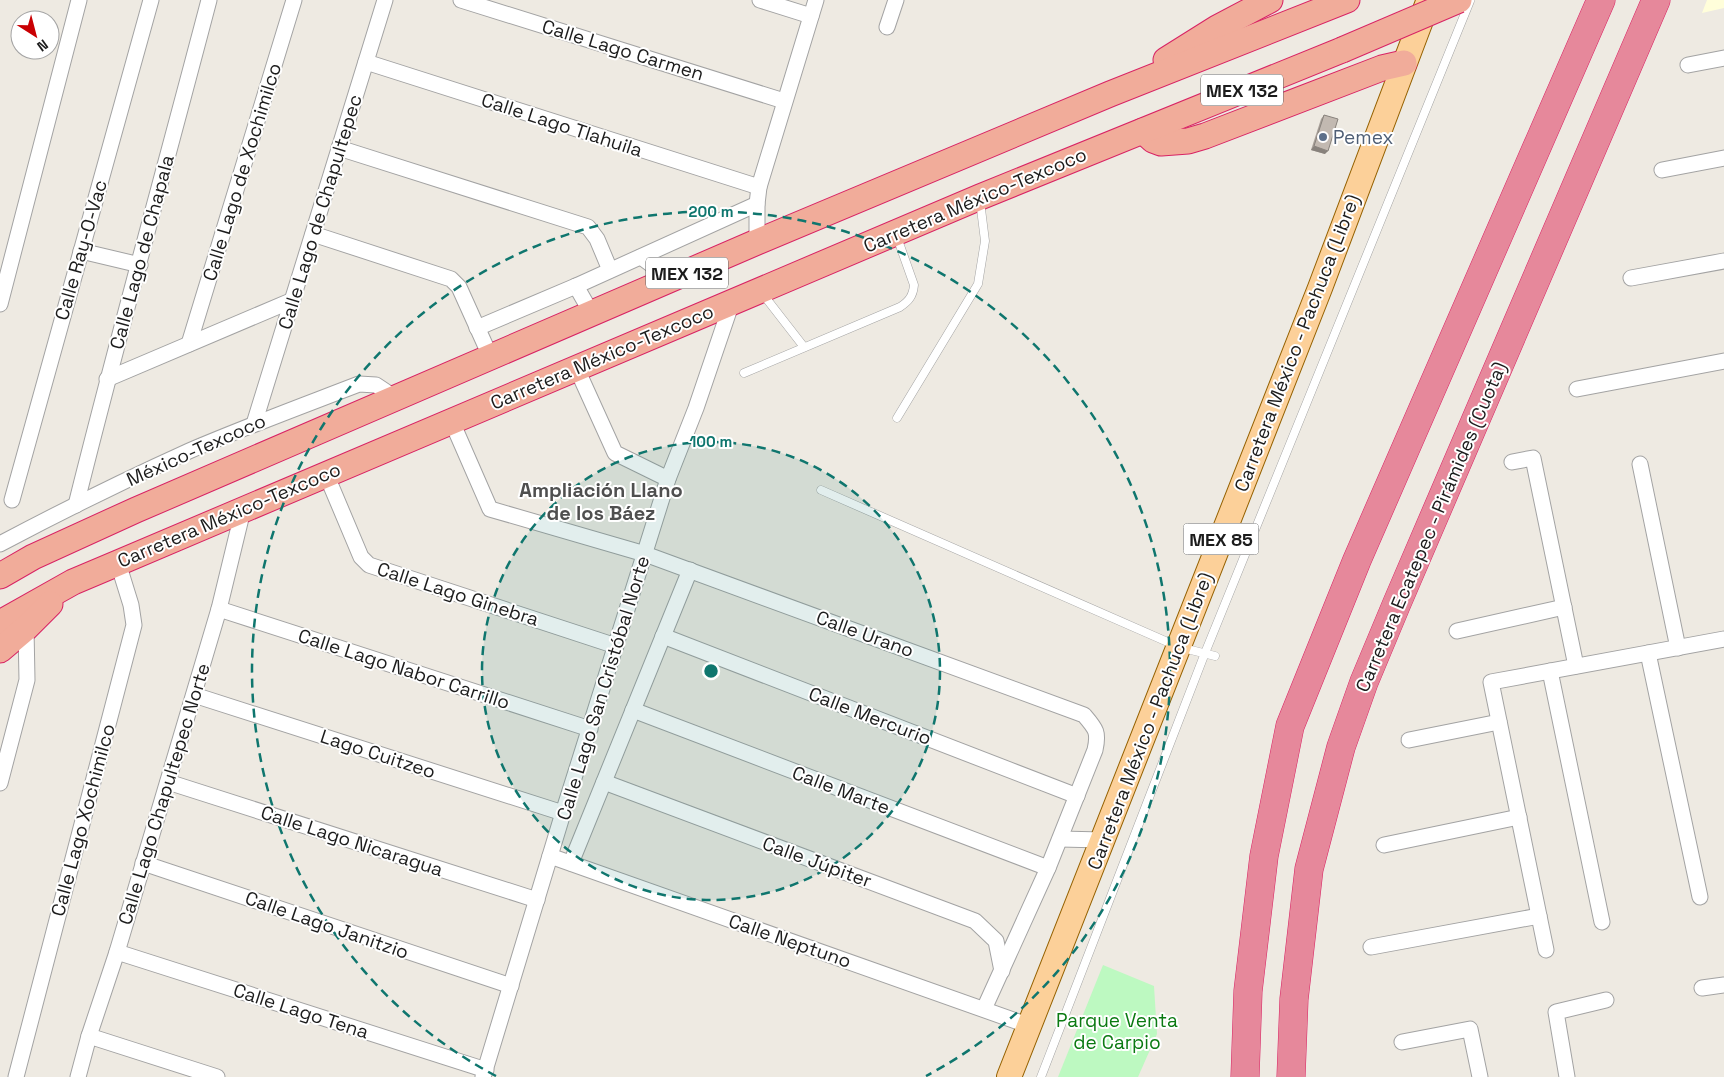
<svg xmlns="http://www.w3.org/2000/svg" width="1724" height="1077" font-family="'Space Grotesk',sans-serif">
	<rect width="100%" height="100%" fill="#eeeae2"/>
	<polygon fill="#fffeda" points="1707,0 1724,0 1724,8 1702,13"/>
	<polygon fill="#bdf9c1" points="1103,965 1154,986 1157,1034 1138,1077 1058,1077"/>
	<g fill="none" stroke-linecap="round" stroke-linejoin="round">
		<defs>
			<g id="service">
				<polyline points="762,293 804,347"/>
				<path d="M 744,373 L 900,307 C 909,301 913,296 914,285 L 897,237"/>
				<polyline points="897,418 978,284 985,241 980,201"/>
				<polyline points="821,490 1179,647 1215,656"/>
				<polyline points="1041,1077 1205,653 1470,1"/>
			</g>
			<g id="minor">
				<polyline points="461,0 784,101"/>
				<polyline points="760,0 811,16"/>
				<polyline points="887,27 896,0"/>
				<polyline points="366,62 759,187"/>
				<polyline points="1688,65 1724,58"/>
				<polyline points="339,148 588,227 597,239 610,270"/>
				<polyline points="1662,170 1724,158"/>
				<polyline points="313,234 451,279 459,287 491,358"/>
				<polyline points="757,242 757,204 759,187 816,0"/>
				<polyline points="81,251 140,265"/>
				<polyline points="641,257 672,280"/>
				<polyline points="1631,278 1724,261"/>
				<polyline points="576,286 592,314"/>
				<polyline points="0,304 79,0"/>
				<polyline points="477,328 576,286 757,204"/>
				<polyline points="189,344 294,0"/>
				<polyline points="576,367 615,453 668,479"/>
				<polyline points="107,379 293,300"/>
				<polyline points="1577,389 1724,361"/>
				<path d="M 452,422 L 490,509 L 645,554 L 1084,715 C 1096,729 1099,732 1095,750 L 1048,868 L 984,1009"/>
				<polyline points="254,424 385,0"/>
				<polyline points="1512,462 1533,458 1576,666"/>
				<polyline points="1640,464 1678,648"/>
				<polyline points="326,474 361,557 369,565 616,646"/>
				<polyline points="12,500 151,0"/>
				<path d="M 76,505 C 118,336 165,168 209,0"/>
				<path d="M 0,544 C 62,511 125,480 189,451 C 245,427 302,406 359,384 L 376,385 L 397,399"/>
				<polyline points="219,609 590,729"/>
				<polyline points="1457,631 1564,607"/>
				<polyline points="663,636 1077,796"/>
				<polyline points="1648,653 1700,897"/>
				<polyline points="1550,671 1602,922"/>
				<polyline points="194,695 563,813"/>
				<polyline points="633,710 1048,868"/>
				<polyline points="1409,740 1499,722"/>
				<polyline points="168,782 537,900"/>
				<polyline points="604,782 975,921 996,941 1002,971"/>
				<polyline points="0,783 27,680 26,628"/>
				<polyline points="1060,839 1103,840"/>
				<polyline points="1384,845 1519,817"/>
				<polyline points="550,856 1030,1026"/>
				<polyline points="143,863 511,986"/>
				<polyline points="571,863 690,570"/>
				<polyline points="1371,947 1539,916"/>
				<polyline points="1546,950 1491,682 1724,639"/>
				<polyline points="117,952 486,1070"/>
				<polyline points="1702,988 1724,985"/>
				<polyline points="89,1036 217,1077"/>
				<polyline points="1402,1042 1470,1029 1480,1077"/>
				<polyline points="16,1077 134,625 131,605 118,563"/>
				<polyline points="78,1077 89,1036 117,952 219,609 243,510"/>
				<polyline points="483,1077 563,813 668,479 696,408 732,302"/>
				<polyline points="1567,1077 1556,1012 1606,1000"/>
			</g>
			<polyline id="primary" points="1009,1077 1320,288 1428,2"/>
			<g id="trunk">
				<polyline points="1166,60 1217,28 1270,0"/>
				<polyline points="1143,131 1153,140 1161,143 1188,141 1205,136 1382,68 1404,63"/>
				<polyline points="0,576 33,557 136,510 757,242 1110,94 1347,0"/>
				<polyline points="0,623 73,582 118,563 980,197 1342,50"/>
				<polyline points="0,650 26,628 50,604"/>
			</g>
			<g id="motorway">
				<polyline points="1245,1077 1248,991 1264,856 1290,726 1357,560 1601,0"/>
				<polyline points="1291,1077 1294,999 1309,869 1341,747 1364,682 1397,603 1656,0"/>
			</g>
		</defs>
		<use href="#service" stroke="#a3a3a3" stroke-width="9"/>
		<use href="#minor" stroke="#a3a3a3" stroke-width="17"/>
		<use href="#primary" stroke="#956100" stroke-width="26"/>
		<use href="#trunk" stroke="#d82364" stroke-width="27"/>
		<use href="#motorway" stroke="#d82364" stroke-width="29"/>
		<use href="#service" stroke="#fff" stroke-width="8"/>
		<use href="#minor" stroke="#fff" stroke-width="15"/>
		<use href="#primary" stroke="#fcd099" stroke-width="24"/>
		<use href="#trunk" stroke="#f1ac9a" stroke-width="25"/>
		<use href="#motorway" stroke="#e6889b" stroke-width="28"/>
		<defs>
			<polyline id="trunk-bridge" points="1342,50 1459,0"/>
		</defs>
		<use href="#trunk-bridge" stroke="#d82364" stroke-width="27" stroke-linecap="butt"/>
		<use href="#trunk-bridge" stroke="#f1ac9a" stroke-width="25"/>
	</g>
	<polygon fill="#a79f98" points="1324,115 1325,154 1311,150 1321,119"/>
	<polygon fill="#88827c" points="1314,146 1328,151 1325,154 1311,150"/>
	<polygon fill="#c2b9b1" stroke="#88827c" points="1324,115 1338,119 1328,151 1314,146"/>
	<circle cx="711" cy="671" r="229" fill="#0f766e" fill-opacity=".12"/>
	<g fill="none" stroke="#0f766e" stroke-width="2.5" stroke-dasharray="9 6">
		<circle cx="711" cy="671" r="229"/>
		<path d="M496 1076A459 459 0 1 1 926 1076"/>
	</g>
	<circle fill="#5c6f8a" stroke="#fff" stroke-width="2" cx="1323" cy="137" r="5"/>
	<g text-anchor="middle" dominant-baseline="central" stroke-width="4" stroke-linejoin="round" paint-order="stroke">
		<g fill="#fff" stroke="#606060" stroke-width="1">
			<rect x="1201" y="74.5" width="82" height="31" rx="4"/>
			<rect x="646" y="257.5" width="82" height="31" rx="4"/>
			<rect x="1183.5" y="523.5" width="75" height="31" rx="4"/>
		</g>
		<g font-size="18" font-weight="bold" fill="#1c1c1c">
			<text x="1242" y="90">MEX 132</text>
			<text x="687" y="273">MEX 132</text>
			<text x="1221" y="539">MEX 85</text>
		</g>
		<g font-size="19" fill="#1c1c1c" stroke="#fff">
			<text transform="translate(623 50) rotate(17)">Calle Lago Carmen</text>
			<text transform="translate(562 125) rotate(18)">Calle Lago Tlahuila</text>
			<text transform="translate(242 172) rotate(-73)">Calle Lago de Xochimilco</text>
			<text transform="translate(975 200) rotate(-23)">Carretera México-Texcoco</text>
			<text transform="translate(320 212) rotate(-73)">Calle Lago de Chapultepec</text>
			<text transform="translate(81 250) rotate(-74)">Calle Ray-O-Vac</text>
			<text transform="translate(142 252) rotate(-75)">Calle Lago de Chapala</text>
			<text transform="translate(1297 343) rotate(-69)">Carretera México - Pachuca (Libre)</text>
			<text transform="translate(602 357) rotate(-23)">Carretera México-Texcoco</text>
			<text transform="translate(196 450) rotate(-24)">México-Texcoco</text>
			<text transform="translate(229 515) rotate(-23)">Carretera México-Texcoco</text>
			<text transform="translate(1431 527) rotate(-67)">Carretera Ecatepec - Pirámides (Cuota)</text>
			<text transform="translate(458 594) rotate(18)">Calle Lago Ginebra</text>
			<text transform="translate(865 634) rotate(20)">Calle Urano</text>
			<text transform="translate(404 669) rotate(18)">Calle Lago Nabor Carrillo</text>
			<text transform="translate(603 688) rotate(-73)">Calle Lago San Cristóbal Norte</text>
			<text transform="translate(870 716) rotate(21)">Calle Mercurio</text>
			<text transform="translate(1150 721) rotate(-69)">Carretera México - Pachuca (Libre)</text>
			<text transform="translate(378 754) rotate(18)">Lago Cuitzeo</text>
			<text transform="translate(841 790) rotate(21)">Calle Marte</text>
			<text transform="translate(164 794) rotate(-73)">Calle Lago Chapultepec Norte</text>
			<text transform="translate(83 820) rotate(-75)">Calle Lago Xochimilco</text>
			<text transform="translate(352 841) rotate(18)">Calle Lago Nicaragua</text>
			<text transform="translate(817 862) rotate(20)">Calle Júpiter</text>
			<text transform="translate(327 925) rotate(19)">Calle Lago Janitzio</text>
			<text transform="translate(790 941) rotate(19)">Calle Neptuno</text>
			<text transform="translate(301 1011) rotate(18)">Calle Lago Tena</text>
		</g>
		<g font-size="19" fill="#4e5e75" stroke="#fff" text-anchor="start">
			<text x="1333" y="137">Pemex</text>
		</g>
		<g font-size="19" fill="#0b7a12" stroke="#fff">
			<text x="1117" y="1020">Parque Venta<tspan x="1117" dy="22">de Carpio</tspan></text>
		</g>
		<g font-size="20" font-weight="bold" fill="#4f4f4f" stroke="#fff">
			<text x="601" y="490">Ampliación Llano<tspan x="601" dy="23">de los Báez</tspan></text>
		</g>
	</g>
	<circle cx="711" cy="671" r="8" fill="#0f766e" stroke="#fff" stroke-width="2.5"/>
	<g font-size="15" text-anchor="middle" font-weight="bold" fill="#0f766e" stroke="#fff" stroke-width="4" stroke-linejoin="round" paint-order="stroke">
		<text x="711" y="217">200 m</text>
		<text x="711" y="447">100 m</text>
	</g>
	<g transform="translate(35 35) rotate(144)"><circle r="24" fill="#ffffff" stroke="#a4a4a4"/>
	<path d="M0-4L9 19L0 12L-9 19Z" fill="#c90003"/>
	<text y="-8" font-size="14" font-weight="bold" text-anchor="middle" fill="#1c1c1c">N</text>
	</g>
</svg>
